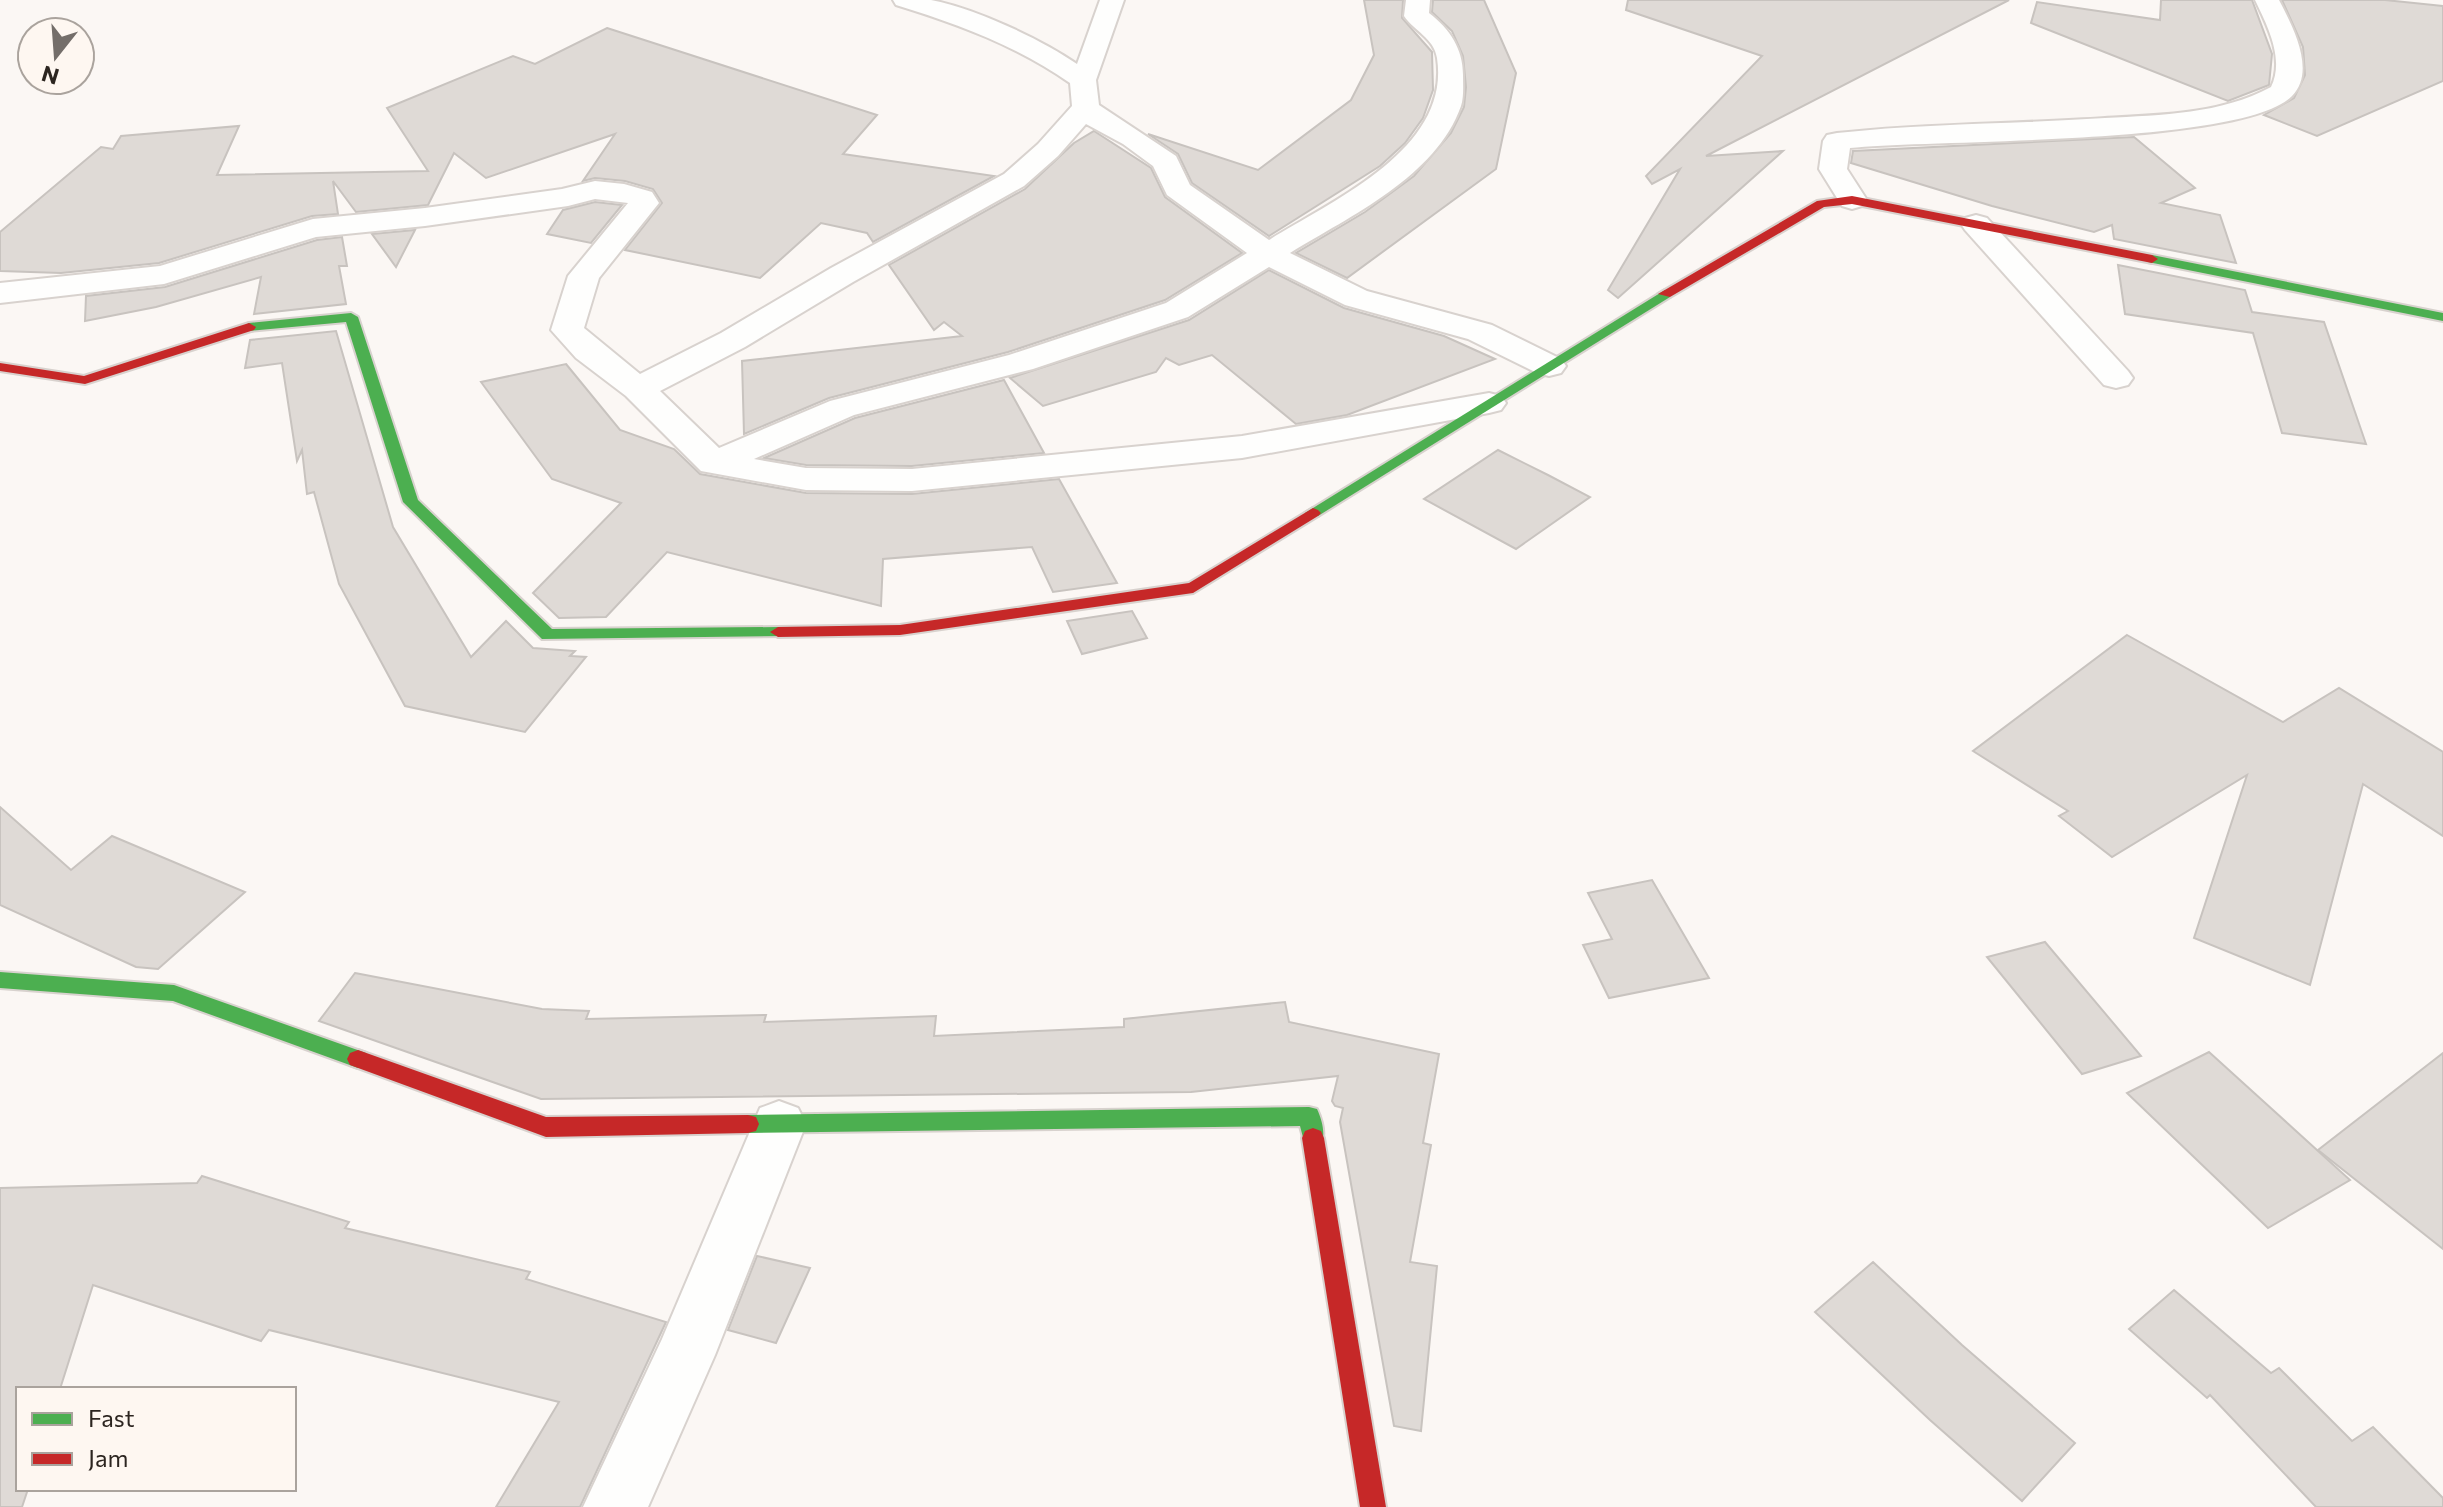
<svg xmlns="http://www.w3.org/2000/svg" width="2443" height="1507" font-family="Commissioner,sans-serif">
	<rect width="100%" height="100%" fill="#fbf7f4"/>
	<g fill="#dfdad6" stroke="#c8c3bf" stroke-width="2">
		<polygon points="1364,0 1403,0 1402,18 1432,52 1433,90 1423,118 1405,143 1380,166 1269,236 1192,183 1178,154 1148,134 1258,170 1351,100 1374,55"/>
		<polygon points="1433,0 1484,0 1516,73 1496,169 1347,278 1296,253 1365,212 1414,176 1451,133 1464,107 1466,87 1463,56 1452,31 1432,12"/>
		<polygon points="1628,0 2009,0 1706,156 1783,151 1618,298 1608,290 1680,169 1652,184 1646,176 1762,56 1626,10"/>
		<polygon points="2161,0 2252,0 2272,54 2269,85 2228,101 2031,23 2037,2 2160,20"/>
		<polygon points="2282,0 2385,0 2443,6 2443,81 2317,136 2264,115 2294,98 2305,75 2303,47"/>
		<polygon points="607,28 877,115 843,154 994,176 873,242 867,233 821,223 760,278 625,250 662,203 653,189 625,181 595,178 583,181 615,134 486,178 454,153 428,205 356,212 333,181 338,214 312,216 159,263 61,273 0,271 0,232 101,147 113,149 121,136 239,126 217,175 428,171 387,108 513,56 535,64"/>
		<polygon points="1094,131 1151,168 1165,197 1242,253 1165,300 1008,352 829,398 744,434 742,361 962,336 944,322 934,330 889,265 1025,189 1074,143"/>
		<polygon points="2134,137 2195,188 2161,203 2220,215 2236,263 2114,239 2112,225 2094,232 1992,206 1851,163 1853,151"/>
		<polygon points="595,202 622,205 591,243 547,234 563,210"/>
		<polygon points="415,230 396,267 372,234"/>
		<polygon points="342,237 347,266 339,266 346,304 254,314 261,277 156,307 85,321 86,296 165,287 317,240"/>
		<polygon points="2118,265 2245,290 2252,312 2324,322 2366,444 2282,433 2253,333 2125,314"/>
		<polygon points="1269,270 1344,308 1444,336 1495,359 1347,415 1296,424 1212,355 1179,365 1166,358 1156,372 1043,406 1010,378 1189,320"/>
		<polygon points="336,331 393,527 471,657 506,621 533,648 575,651 570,656 586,657 525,732 405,706 339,584 314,492 307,494 302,450 297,461 282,363 245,368 250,340"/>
		<polygon points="566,364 620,430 674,449 700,474 806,493 912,494 1059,479 1117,583 1053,592 1032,547 883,559 881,606 667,552 606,617 559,618 533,593 621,503 552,479 481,382"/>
		<polygon points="1004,380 1044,453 912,466 806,465 764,458 855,418"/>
		<polygon points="1498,450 1548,475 1590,497 1516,549 1424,499"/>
		<polygon points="1132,611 1147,638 1082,654 1067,621"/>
		<polygon points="2127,635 2283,722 2339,688 2443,752 2443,836 2363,784 2310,985 2194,938 2247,775 2112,857 2059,816 2068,811 1973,751"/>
		<polygon points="0,807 71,870 112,836 245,892 158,969 136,967 0,905"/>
		<polygon points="1652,880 1709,978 1609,998 1583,945 1612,939 1588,893"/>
		<polygon points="2045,942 2141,1056 2082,1074 1987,957"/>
		<polygon points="355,973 542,1009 589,1011 586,1019 766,1015 764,1022 936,1016 934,1036 1124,1027 1124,1019 1285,1002 1289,1022 1439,1054 1423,1143 1431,1145 1410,1262 1437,1266 1421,1431 1394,1426 1340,1122 1343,1108 1335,1106 1332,1101 1338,1076 1191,1092 541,1099 319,1021"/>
		<polygon points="2209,1052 2350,1180 2268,1228 2127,1093"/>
		<polygon points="2443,1053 2443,1249 2318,1150"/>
		<polygon points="202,1176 349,1222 345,1228 530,1272 526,1279 666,1322 580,1507 496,1507 559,1402 269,1330 261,1341 93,1285 60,1389 18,1389 18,1489 28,1489 22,1507 0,1507 0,1188 197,1183"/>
		<polygon points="757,1256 810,1268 776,1343 728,1330"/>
		<polygon points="1873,1262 1962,1345 2075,1443 2022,1501 1930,1420 1815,1312"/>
		<polygon points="2174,1290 2271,1373 2279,1368 2352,1441 2373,1427 2443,1498 2443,1507 2316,1507 2210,1395 2207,1398 2129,1329"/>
	</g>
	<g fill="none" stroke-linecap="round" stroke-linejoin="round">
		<defs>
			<g id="street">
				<path d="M 893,0 C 905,0 919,0 931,0 C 974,8 1041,39 1077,64 L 1100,0 L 1124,0 L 1096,80 L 1099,105 L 1176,156 L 1190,185 L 1269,240 C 1333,200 1451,149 1437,58 C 1434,38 1414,31 1404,16 L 1406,0 L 1430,0 L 1429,13 C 1450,29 1463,49 1463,75 C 1463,85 1464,97 1461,106 C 1436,177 1350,216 1290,253 L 1367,291 L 1492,325 L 1561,359 L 1566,366 L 1561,373 L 1549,376 L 1537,373 L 1468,339 L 1345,305 L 1269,267 L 1188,317 L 1033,369 L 854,415 L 754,459 L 806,468 L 912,469 L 1242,436 L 1489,393 L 1501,396 L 1506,403 L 1501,410 L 1489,413 L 1242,458 L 912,491 L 806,490 L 701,471 L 626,396 L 576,358 L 551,330 L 568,276 L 628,203 L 595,199 L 568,206 L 425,226 L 316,237 L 164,284 L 0,303 L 0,283 L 160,266 L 313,219 L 425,208 L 562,189 L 595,181 L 624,184 L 652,192 L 659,203 L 599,278 L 584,328 L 640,374 L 721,333 L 831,268 L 1004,174 L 1038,144 L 1072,106 L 1070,83 C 1017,46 958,24 896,5 ZM 1086,124 L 1123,144 L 1153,166 L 1167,195 L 1247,253 L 1166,303 L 1009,355 L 830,401 L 719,448 L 660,391 L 745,347 L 853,282 L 1024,186 L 1058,156 Z"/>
				<path d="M 2255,0 L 2279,0 C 2292,25 2317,71 2292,96 C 2244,146 1932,139 1850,148 L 1847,169 L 1867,200 L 1862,206 L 1852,209 L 1842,206 L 1819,169 L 1823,141 L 1827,135 L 1837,133 C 1926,123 2016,124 2105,118 C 2162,115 2221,114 2271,87 C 2285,59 2267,25 2255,0 Z"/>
				<polygon points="1976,215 1987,218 2128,371 2133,378 2128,385 2116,388 2104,385 1965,230 1961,224 1965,218"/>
				<polygon points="779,1101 798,1108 806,1124 715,1355 648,1507 583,1507 662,1339 760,1108"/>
			</g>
			<g id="fast">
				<polygon points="2152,255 2443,313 2443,321 2148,262 2146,259"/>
				<polygon points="1665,290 1670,291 1670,297 1318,516 1308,516 1305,513"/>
				<polygon points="351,313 358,317 418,500 552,629 778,627 784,628 786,632 784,636 542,639 403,502 346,322 249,331 242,327 249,323"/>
				<polygon points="0,972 174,985 366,1053 369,1059 366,1065 358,1068 173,1001 0,988"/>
				<path d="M 1309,1107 L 1317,1109 C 1322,1120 1326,1134 1321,1145 L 1313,1148 L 1305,1145 L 1300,1126 L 748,1133 L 740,1131 L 737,1124 L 740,1117 L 748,1115 Z"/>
			</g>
			<g id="jam">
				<polygon points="1852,196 2152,255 2158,259 2152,263 1852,204 1824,207 1670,297 1658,294 1817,201"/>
				<polygon points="249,323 256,327 254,330 85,384 0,371 0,363 84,376"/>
				<polygon points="1313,508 1318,510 1321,513 1318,516 1193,593 900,635 778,637 770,632 778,627 900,625 1189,583"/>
				<polygon points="358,1050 546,1117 748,1115 756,1117 759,1124 756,1131 748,1133 546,1137 350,1065 347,1059 350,1053"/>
				<polygon points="1313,1128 1321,1131 1324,1138 1386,1507 1360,1507 1302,1138 1305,1131"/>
			</g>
		</defs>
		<use href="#street" stroke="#d8d2ce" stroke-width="4"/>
		<use href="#fast" stroke="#d8d2ce" stroke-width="4"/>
		<use href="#jam" stroke="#d8d2ce" stroke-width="4"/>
		<use href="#street" fill="#fefefd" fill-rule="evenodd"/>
		<use href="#fast" fill="#4caf50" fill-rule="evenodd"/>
		<use href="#jam" fill="#c62828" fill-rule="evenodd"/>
	</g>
	<rect x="16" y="1387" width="280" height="104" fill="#fef7f1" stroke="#aaa39d" stroke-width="2"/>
	<rect x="32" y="1413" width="40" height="12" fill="#4caf50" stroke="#aaa39d" stroke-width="2"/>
	<text x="88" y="1427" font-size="24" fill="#2c2520">Fast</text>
	<rect x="32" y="1453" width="40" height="12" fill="#c62828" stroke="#aaa39d" stroke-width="2"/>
	<text x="88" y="1467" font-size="24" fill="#2c2520">Jam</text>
	<g transform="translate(56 56) rotate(197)"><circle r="38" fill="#fef7f1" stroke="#aaa39d" stroke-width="2"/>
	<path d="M0-6L14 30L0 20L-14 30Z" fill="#746e6a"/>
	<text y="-12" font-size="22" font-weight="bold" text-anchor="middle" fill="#2c2520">N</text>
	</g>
</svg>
